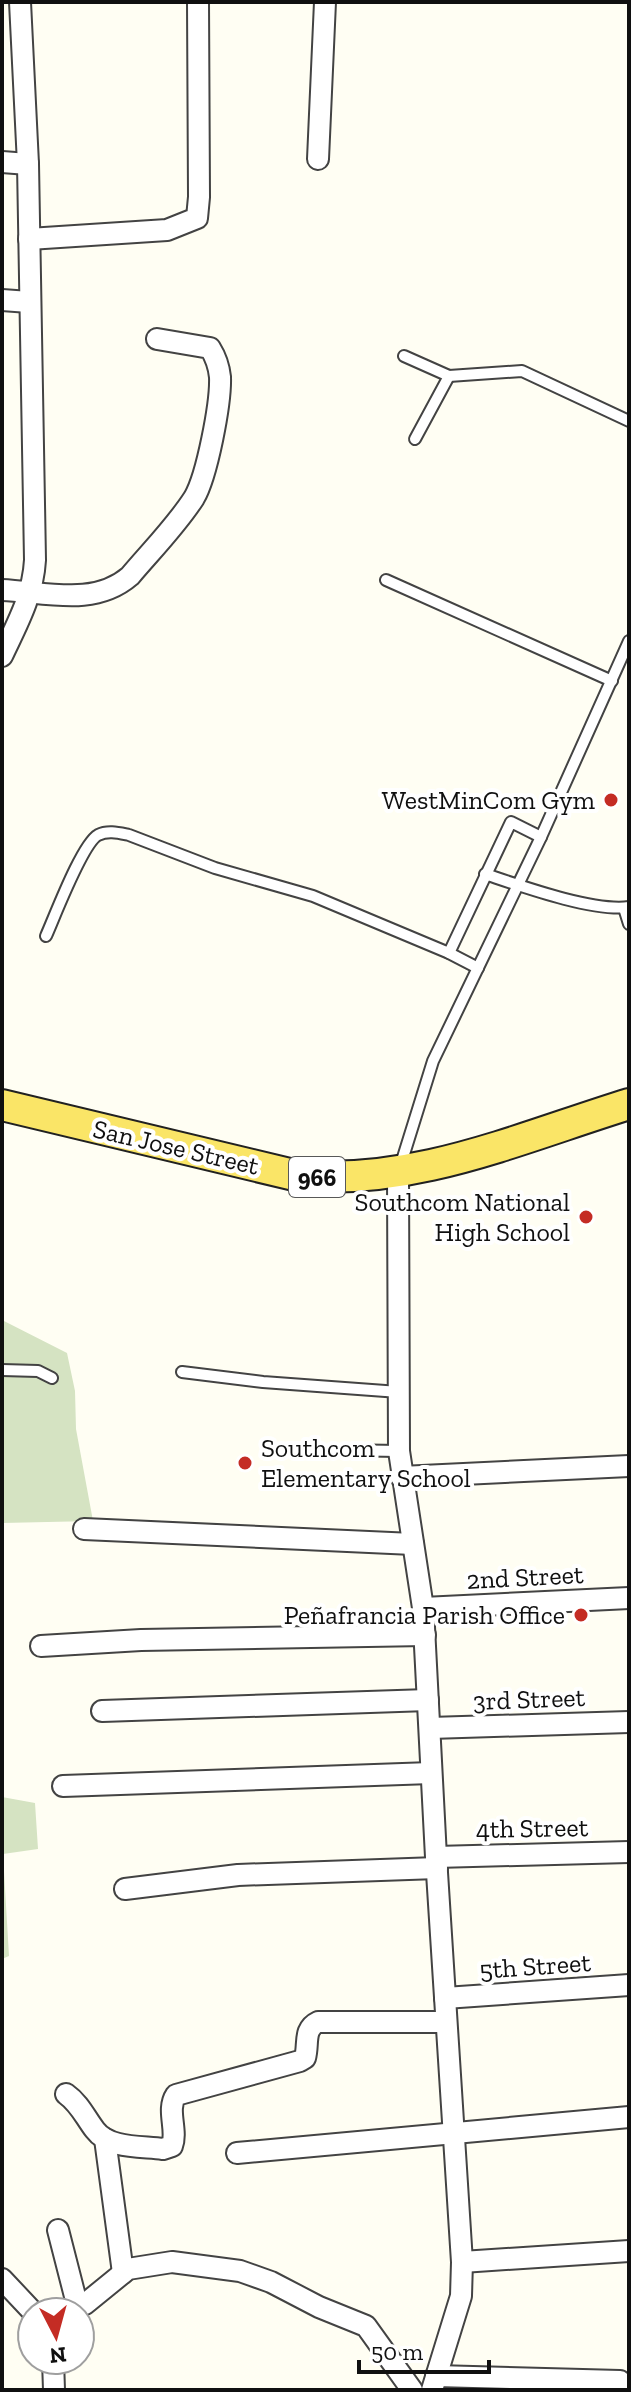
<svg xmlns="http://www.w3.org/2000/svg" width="631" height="2392" font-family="'Zilla Slab',serif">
	<rect width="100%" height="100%" fill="#fffef3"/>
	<g fill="#d5e3c2">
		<polygon points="2,1320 67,1353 75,1391 76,1429 93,1521 2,1523"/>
		<polygon points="2,1797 35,1803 38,1849 3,1854 9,1956 2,1959"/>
	</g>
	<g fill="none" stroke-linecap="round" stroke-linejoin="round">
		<defs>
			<g id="lane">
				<polyline points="404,356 449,376 522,371 629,421"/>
				<polyline points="415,439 449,376"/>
				<polyline points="386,580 612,681"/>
				<path d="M 485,874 C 521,886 593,912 629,907"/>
				<polyline points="624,908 629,924"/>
				<path d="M 46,936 C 55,916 82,844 98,835 C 108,830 119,833 129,835 L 215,868 L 313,896 L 449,953 L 478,968"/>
				<polyline points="449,953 511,822 541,837"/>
				<polyline points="400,1167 433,1061 541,837 629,641"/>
				<polyline points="2,1370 38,1371 52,1378"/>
				<polyline points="182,1372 263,1382 399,1392"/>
				<polyline points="338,1450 399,1451"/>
			</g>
			<g id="street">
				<polyline points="318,159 325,2"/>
				<polyline points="2,162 28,164"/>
				<polyline points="29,239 167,230 197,218 199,197 198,2"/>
				<polyline points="2,300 29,302"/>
				<path d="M 2,590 C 46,592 94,607 130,576 C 151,551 176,526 194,498 C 207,476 221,403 220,377 C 219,367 215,356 210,348 L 157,339"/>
				<path d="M 2,656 C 17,624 33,596 35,560 L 28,164 L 20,2"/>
				<polyline points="398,1173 399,1451 423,1608 436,1857 462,2262 461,2296 432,2390"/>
				<polyline points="401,1477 629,1466"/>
				<polyline points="84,1529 413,1544"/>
				<polyline points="423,1608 629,1598"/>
				<polyline points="41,1646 141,1640 425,1635"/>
				<polyline points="102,1711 428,1700"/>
				<polyline points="430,1728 629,1722"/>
				<polyline points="63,1786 431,1773"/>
				<polyline points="436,1857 629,1852"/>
				<polyline points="125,1889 238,1875 437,1868"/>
				<polyline points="445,1998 629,1985"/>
				<path d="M 66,2094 C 80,2104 85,2117 95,2130 C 109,2149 142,2146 163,2149 L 172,2146 C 178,2130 166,2110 176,2095 L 300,2061 L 305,2058 C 309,2044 303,2029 318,2022 L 445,2022"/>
				<polyline points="105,2139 123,2273"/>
				<polyline points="237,2153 629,2117"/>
				<polyline points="58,2230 78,2308"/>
				<polyline points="462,2262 629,2251"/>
				<polyline points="2,2279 33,2312"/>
				<polyline points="66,2312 85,2304 128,2269 172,2262 240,2271 271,2282 319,2307 366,2326 412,2390"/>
				<polyline points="53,2360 54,2390"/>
				<polyline points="436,2376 620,2381"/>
			</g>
			<path id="primary" d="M 2,1105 L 294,1175 C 411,1187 519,1138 629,1104"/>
		</defs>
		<use href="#lane" stroke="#434343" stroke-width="14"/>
		<use href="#street" stroke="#434343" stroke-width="24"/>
		<use href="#primary" stroke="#212121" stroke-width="34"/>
		<use href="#lane" stroke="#fff" stroke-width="10"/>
		<use href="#street" stroke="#fff" stroke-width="20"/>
		<use href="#primary" stroke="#fae567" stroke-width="30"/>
	</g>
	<g fill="#c42c24" stroke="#fff" stroke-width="3">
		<circle cx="611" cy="800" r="8"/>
		<circle cx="586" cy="1217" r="8"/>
		<circle cx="245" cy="1463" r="8"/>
		<circle cx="581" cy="1615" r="8"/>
	</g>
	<g text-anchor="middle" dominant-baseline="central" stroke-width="8" stroke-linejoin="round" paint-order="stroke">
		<rect fill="#fff" stroke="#585858" stroke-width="2" x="289" y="1157" width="56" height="40" rx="6"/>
		<g font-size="24" font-weight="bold" fill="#101010">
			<text x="317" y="1177">966</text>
		</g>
		<g font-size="26" fill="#101010" stroke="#fff" text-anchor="end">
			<text x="595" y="800">WestMinCom Gym</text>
			<text x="570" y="1202">Southcom National<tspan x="570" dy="30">High School</tspan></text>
			<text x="261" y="1448" text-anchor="start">Southcom<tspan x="261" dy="30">Elementary School</tspan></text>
			<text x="565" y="1615">Peñafrancia Parish Office</text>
		</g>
		<g font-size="26" fill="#101010" stroke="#fff">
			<text transform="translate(176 1147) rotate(13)">San Jose Street</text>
			<text transform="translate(525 1577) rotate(-3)">2nd Street</text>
			<text transform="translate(529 1699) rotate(-2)">3rd Street</text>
			<text transform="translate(532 1828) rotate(-1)">4th Street</text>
			<text transform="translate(535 1966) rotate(-4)">5th Street</text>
		</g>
	</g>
	<rect width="631" height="2392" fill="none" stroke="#101010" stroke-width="8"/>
	<g transform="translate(56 2336) rotate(174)"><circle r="38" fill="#ffffff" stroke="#9f9f9f" stroke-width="2"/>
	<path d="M0-6L14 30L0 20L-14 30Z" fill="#c42c24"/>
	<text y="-12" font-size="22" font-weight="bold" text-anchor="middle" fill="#101010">N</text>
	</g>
	<path d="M359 2360v12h130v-12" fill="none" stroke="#101010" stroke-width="4"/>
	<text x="371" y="2360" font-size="24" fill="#101010" stroke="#ffffff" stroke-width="6" paint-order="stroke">50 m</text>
</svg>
